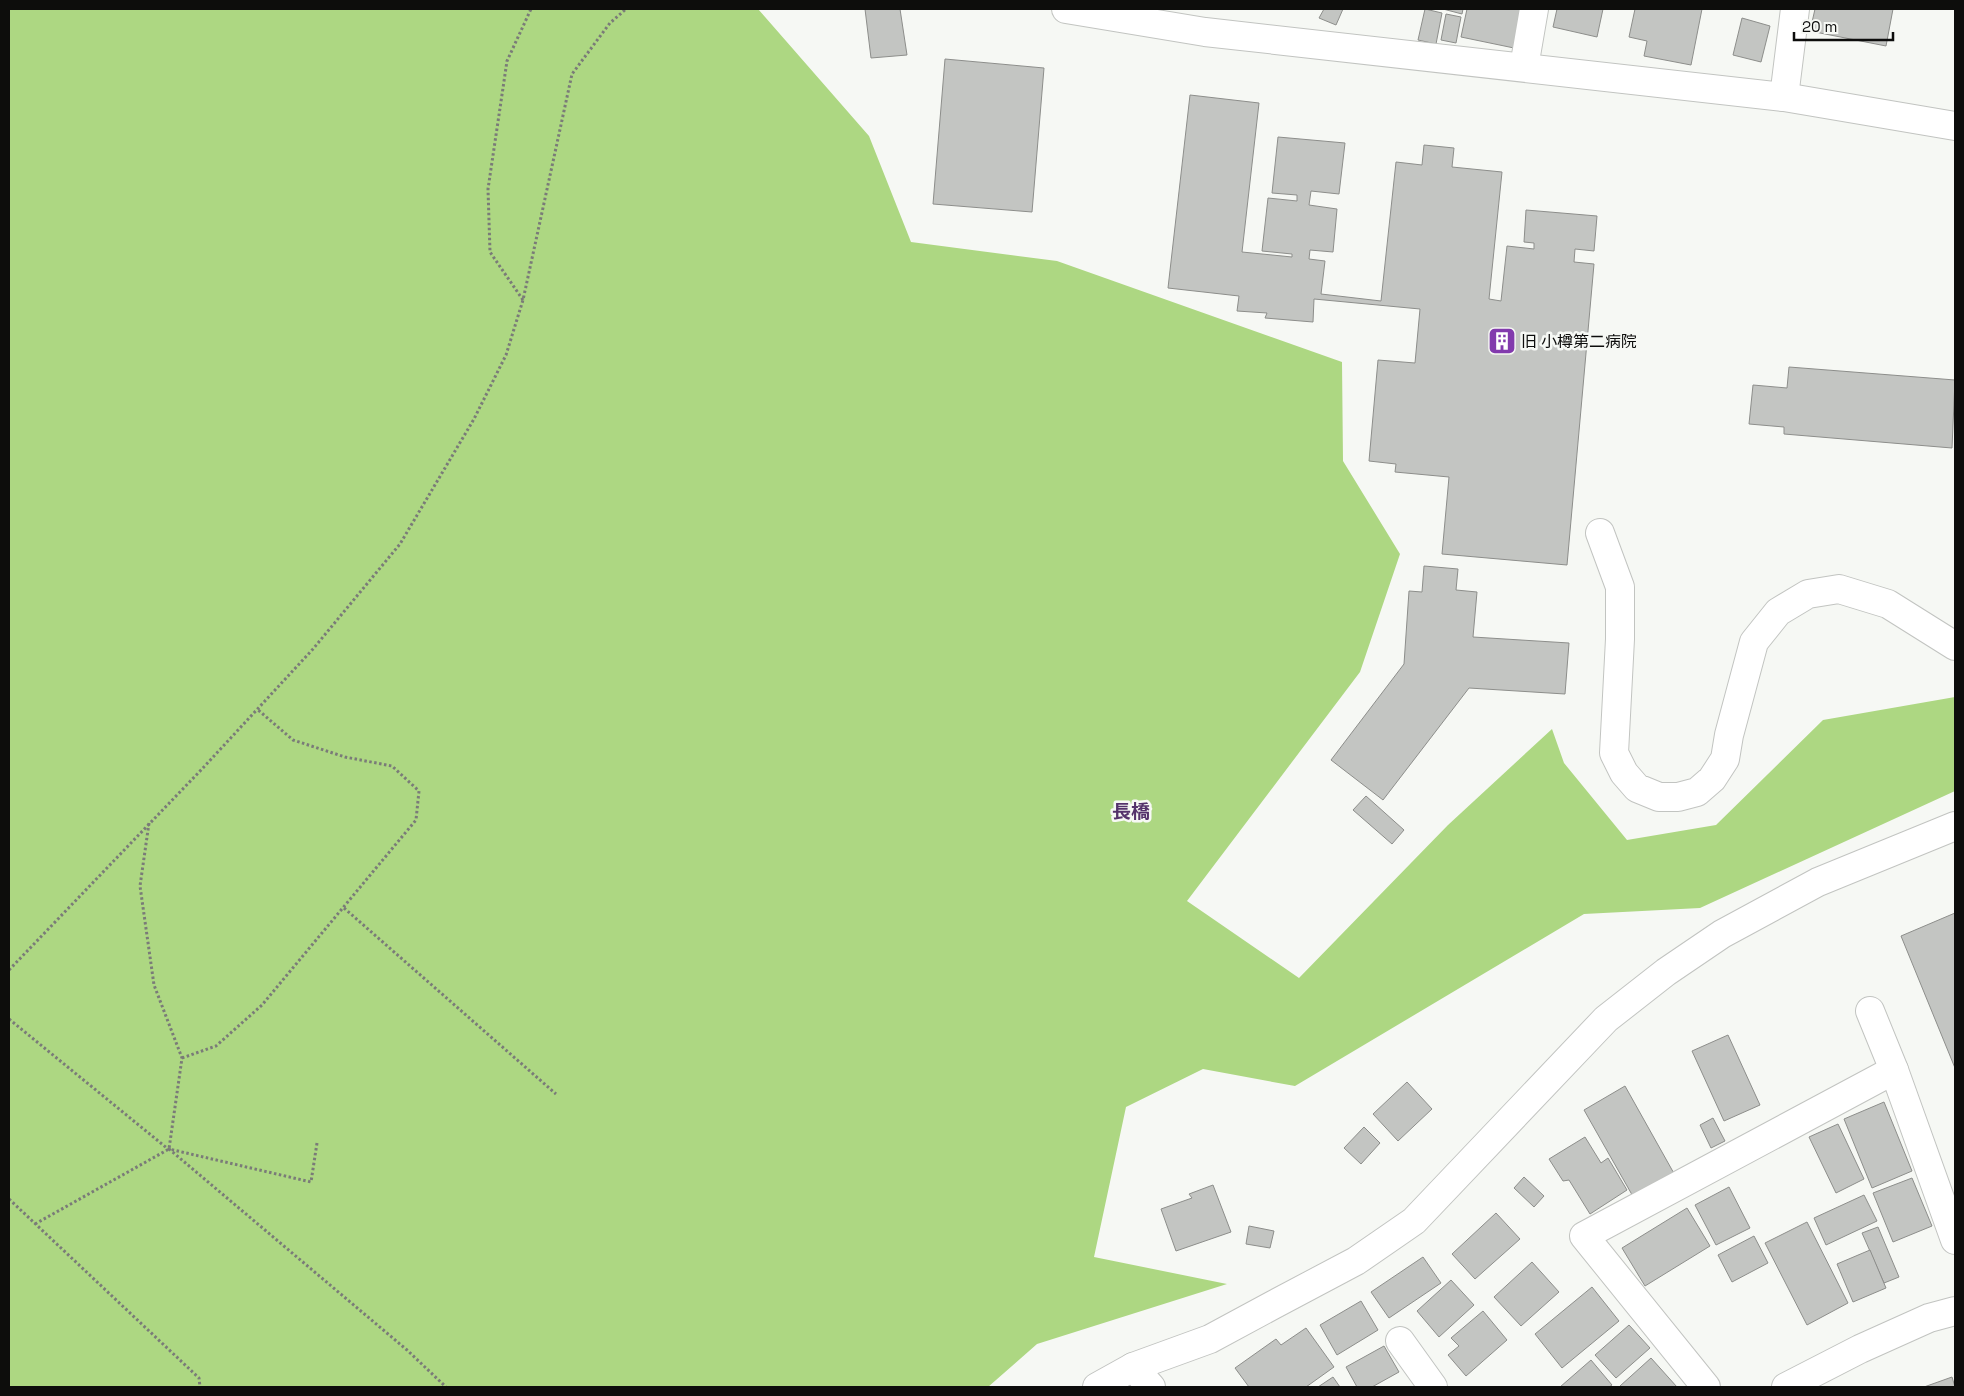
<svg xmlns="http://www.w3.org/2000/svg" width="1964" height="1396" font-family="'Space Grotesk','Noto Sans JP',sans-serif">
	<rect width="100%" height="100%" fill="#f6f8f4"/>
	<polygon fill="#add782" points="9,9 758,9 869,136 911,242 1057,261 1342,362 1343,461 1400,554 1360,672 1187,901 1299,978 1448,825 1552,729 1564,763 1627,840 1716,825 1823,720 1955,697 1955,791 1700,908 1584,914 1295,1086 1203,1069 1126,1107 1094,1257 1227,1284 1037,1344 988,1387 9,1387"/>
	<g fill="#c3c5c2" stroke="#8d8e8b">
		<polygon points="865,9 900,9 907,55 871,58"/>
		<polygon points="1324,9 1343,9 1336,25 1319,18"/>
		<polygon points="1425,9 1442,13 1436,44 1418,40"/>
		<polygon points="1443,9 1463,9 1462,14"/>
		<polygon points="1467,9 1522,9 1514,48 1461,37"/>
		<polygon points="1557,9 1603,9 1597,37 1553,27"/>
		<polygon points="1635,9 1702,9 1691,65 1644,56 1647,41 1629,37"/>
		<polygon points="1815,9 1893,9 1886,46 1810,31"/>
		<polygon points="1446,14 1461,17 1456,43 1441,40"/>
		<polygon points="1742,18 1770,26 1761,62 1733,55"/>
		<polygon points="945,59 1044,68 1032,212 933,204"/>
		<polygon points="1190,95 1259,103 1242,252 1292,257 1292,254 1262,251 1268,198 1297,201 1297,195 1272,193 1278,137 1345,143 1339,194 1311,191 1309,205 1337,209 1333,252 1310,250 1309,259 1325,261 1321,294 1381,301 1396,162 1422,165 1424,145 1454,148 1452,167 1502,172 1489,299 1501,301 1507,246 1534,249 1534,243 1524,242 1526,210 1597,216 1594,251 1575,249 1574,262 1594,264 1567,565 1442,554 1449,477 1395,472 1396,464 1369,461 1378,360 1415,363 1420,309 1314,299 1313,322 1265,318 1267,313 1237,311 1239,296 1168,288"/>
		<polygon points="1789,367 1955,380 1952,448 1784,434 1784,427 1749,424 1753,385 1787,388"/>
		<polygon points="1424,566 1458,569 1456,590 1477,592 1473,637 1569,643 1565,694 1469,688 1383,800 1331,760 1404,664 1409,591 1422,592"/>
		<polygon points="1366,796 1404,830 1392,844 1353,810"/>
		<polygon points="1955,913 1955,1068 1901,936"/>
		<polygon points="1728,1035 1760,1105 1724,1121 1692,1051"/>
		<polygon points="1407,1082 1432,1109 1398,1141 1373,1114"/>
		<polygon points="1625,1086 1676,1177 1635,1200 1584,1110"/>
		<polygon points="1884,1102 1912,1171 1872,1188 1844,1119"/>
		<polygon points="1713,1118 1725,1141 1711,1148 1700,1125"/>
		<polygon points="1838,1124 1864,1179 1836,1193 1809,1137"/>
		<polygon points="1364,1127 1380,1143 1361,1164 1344,1148"/>
		<polygon points="1585,1137 1601,1163 1608,1158 1627,1190 1590,1214 1569,1180 1563,1181 1549,1159"/>
		<polygon points="1524,1177 1544,1196 1534,1207 1514,1188"/>
		<polygon points="1912,1178 1932,1226 1893,1242 1873,1193"/>
		<polygon points="1213,1185 1231,1232 1176,1251 1161,1209 1192,1198 1189,1194"/>
		<polygon points="1729,1187 1750,1228 1716,1245 1695,1205"/>
		<polygon points="1864,1195 1877,1221 1826,1245 1814,1218"/>
		<polygon points="1687,1208 1710,1246 1645,1286 1622,1248"/>
		<polygon points="1496,1213 1520,1239 1475,1279 1452,1254"/>
		<polygon points="1807,1222 1848,1303 1807,1325 1765,1243"/>
		<polygon points="1249,1226 1274,1231 1270,1248 1246,1244"/>
		<polygon points="1878,1227 1899,1277 1884,1283 1862,1233"/>
		<polygon points="1754,1236 1768,1263 1732,1282 1718,1255"/>
		<polygon points="1870,1250 1886,1288 1853,1302 1837,1264"/>
		<polygon points="1423,1257 1441,1283 1389,1318 1371,1292"/>
		<polygon points="1532,1262 1559,1292 1521,1326 1494,1297"/>
		<polygon points="1451,1280 1474,1305 1439,1337 1417,1311"/>
		<polygon points="1592,1287 1619,1321 1562,1368 1535,1334"/>
		<polygon points="1361,1301 1378,1330 1337,1355 1320,1325"/>
		<polygon points="1483,1311 1507,1340 1466,1376 1448,1355 1459,1346 1451,1338"/>
		<polygon points="1629,1325 1650,1348 1616,1378 1595,1355"/>
		<polygon points="1306,1328 1334,1367 1306,1387 1249,1387 1235,1368 1276,1339 1281,1345"/>
		<polygon points="1384,1346 1399,1372 1372,1387 1357,1387 1346,1367"/>
		<polygon points="1651,1358 1677,1387 1622,1387 1620,1386"/>
		<polygon points="1591,1360 1612,1385 1609,1387 1560,1387"/>
		<polygon points="1333,1377 1340,1387 1318,1387"/>
		<polygon points="1952,1377 1955,1387 1924,1387"/>
	</g>
	<g fill="none" stroke-linecap="round" stroke-linejoin="round">
		<defs>
			<g id="minor">
				<polyline points="1066,9 1205,32 1784,97 1955,126"/>
				<polyline points="1524,67 1534,9"/>
				<polyline points="1784,97 1795,9"/>
				<polyline points="1600,533 1620,587 1620,639 1614,753 1624,773 1637,788 1659,797 1678,797 1697,792 1712,779 1725,759 1729,735 1754,642 1778,612 1808,594 1839,589 1888,604 1955,646"/>
				<polyline points="1870,1011 1894,1070 1955,1240"/>
				<polyline points="1400,1341 1433,1387"/>
				<polyline points="1133,1367 1151,1387"/>
				<polyline points="1097,1387 1133,1367 1210,1339 1273,1305 1356,1261 1414,1221 1606,1019 1666,972 1722,934 1818,882 1955,826"/>
				<polyline points="1706,1387 1584,1236 1894,1070"/>
				<polyline points="1786,1387 1860,1349 1929,1318 1955,1311"/>
			</g>
		</defs>
		<use href="#minor" stroke="#c2c4c1" stroke-width="30"/>
		<g stroke="#7a7b78" stroke-width="3" stroke-dasharray="2.5 2.5" stroke-linecap="butt">
			<polyline points="523,300 490,252 488,189 507,61 531,9"/>
			<polyline points="149,823 140,886 154,985 182,1058 169,1149"/>
			<polyline points="344,908 556,1094"/>
			<polyline points="9,970 202,769 313,649 400,544 474,419 506,355 523,300 572,74 610,23 626,9"/>
			<polyline points="9,1019 168,1149"/>
			<polyline points="182,1058 216,1046 262,1005 416,820 419,791 392,766 345,757 293,740 257,709"/>
			<polyline points="317,1143 311,1182 169,1149 407,1350 446,1387"/>
			<polyline points="9,1199 199,1378 200,1387"/>
			<polyline points="35,1224 169,1149"/>
		</g>
		<use href="#minor" stroke="#fff" stroke-width="28"/>
	</g>
	<defs>
		<symbol id="building-square" viewBox="-11 -11 22 22"><rect x="-9" y="-9" width="18" height="18" rx="4" fill="#823aad" stroke="#f6f8f4"/><path d="M-4-6H4V6H1V3H-1V6H-4ZM-2.5-4.3h1.7v1.8h-1.7ZM.8-4.3h1.7v1.8H.8ZM-2.5-1h1.7V.8h-1.7ZM.8-1h1.7V.8H.8Z" fill="#fff"/></symbol>
	</defs>
	<g fill-rule="evenodd">
		<use href="#building-square" x="1486" y="325" width="32" height="32"/>
	</g>
	<g text-anchor="middle" dominant-baseline="central" stroke-width="5" stroke-linejoin="round" paint-order="stroke">
		<g font-size="16" fill="#0d0d0c" stroke="#f6f8f4" text-anchor="start">
			<text x="1521" y="341">旧 小樽第二病院</text>
		</g>
		<g font-size="19" font-weight="bold" fill="#54326b" stroke="#f6f8f4">
			<text x="1131" y="811">長橋</text>
		</g>
	</g>
	<rect width="1964" height="1396" fill="none" stroke="#0d0d0c" stroke-width="20"/>
	<path d="M1794 32v8h99v-8" fill="none" stroke="#0d0d0c" stroke-width="2.5"/>
	<text x="1802" y="32" font-size="15" fill="#0d0d0c" stroke="#f6f8f4" stroke-width="4" paint-order="stroke">20 m</text>
</svg>
